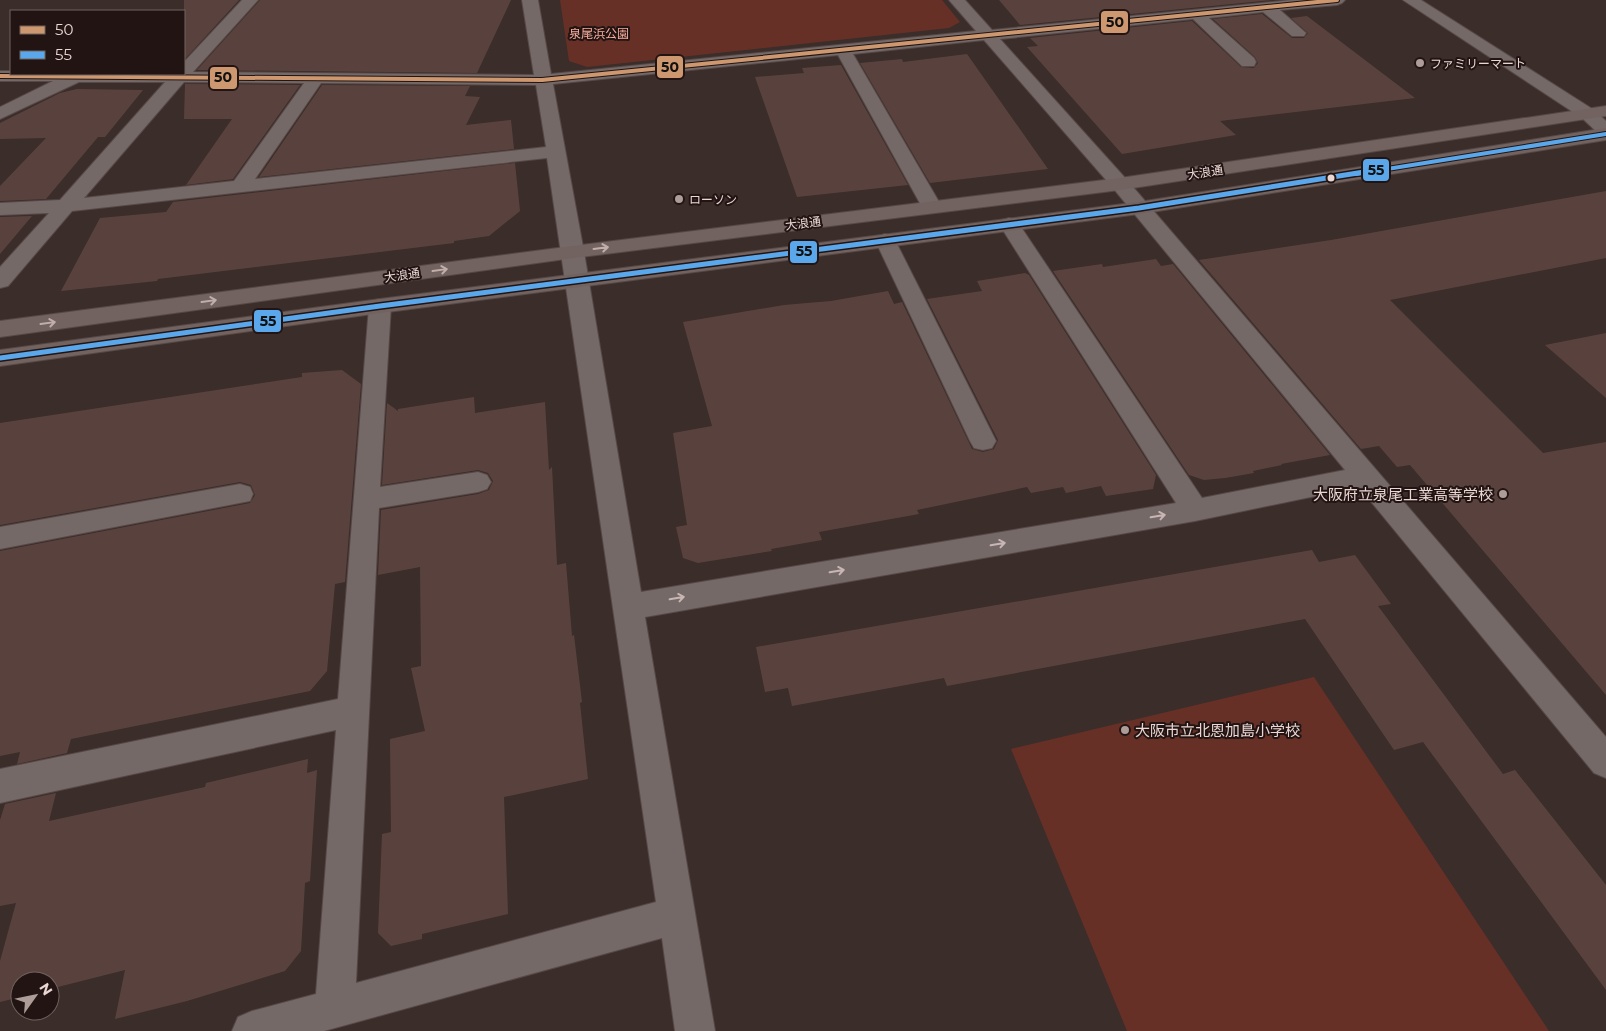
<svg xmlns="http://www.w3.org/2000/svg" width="1606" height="1031" font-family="Montserrat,'Noto Sans JP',sans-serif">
	<rect width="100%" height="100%" fill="#3b2d2a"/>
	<g fill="#673027">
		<polygon points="560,0 942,0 960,22 949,28 587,67 569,61"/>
		<polygon points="1314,677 1549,1031 1127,1031 1011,749"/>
	</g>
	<g fill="#59423e">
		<polygon points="184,0 239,0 184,60"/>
		<polygon points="260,0 511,0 477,73 197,70"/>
		<polygon points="999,0 1273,0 1020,25"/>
		<polygon points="1262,14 1292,38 1304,38 1308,33 1291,18 1307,16 1415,98 1220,121 1236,135 1122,154 1027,47 1038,46 1030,38 1192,21 1241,67 1254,68 1258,63 1255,57 1213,19"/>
		<polygon points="967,54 1048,169 930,183 860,63 902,59 903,62"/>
		<polygon points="841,65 908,185 797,197 755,77 804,73 802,68"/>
		<polygon points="185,84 300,85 233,179 186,185 232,119 184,119"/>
		<polygon points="322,85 470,86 465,96 480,97 466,125 511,120 514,149 259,177"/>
		<polygon points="77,89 143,90 105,137 98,137 46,199 0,201 0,186 46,138 0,139 0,123 60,93"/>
		<polygon points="515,163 520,211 489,236 454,241 454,243 158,279 157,281 61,291 100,218 166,212 173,202"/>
		<polygon points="1606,191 1606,258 1390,300 1543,453 1606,442 1606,695 1410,465 1397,467 1379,446 1361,449 1199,260 1331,240"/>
		<polygon points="32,216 0,254 0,217"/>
		<polygon points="1156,259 1161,266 1173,264 1330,455 1281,464 1282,465 1253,471 1254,473 1225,478 1204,480 1189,475 1053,271 1102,264 1103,267"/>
		<polygon points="1025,273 1029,275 1156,475 1153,489 1106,496 1101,486 1066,493 1063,487 1031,493 1027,487 917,510 919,514 819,532 822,540 771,549 772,551 698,563 683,558 676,527 687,525 673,433 712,426 683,322 784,305 831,301 888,291 894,304 902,302 972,449 983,452 994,449 998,440 927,299 982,291 977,281"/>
		<polygon points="1606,333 1606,398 1545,345"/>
		<polygon points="342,370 361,384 345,582 335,584 327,671 310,691 71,739 67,753 17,764 20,752 0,756 0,551 250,503 255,495 251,485 240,482 0,525 0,423 302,377 302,373"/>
		<polygon points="474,397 475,413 545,402 549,470 552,467 557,565 566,563 572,636 574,635 582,702 580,703 588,779 504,797 508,914 422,934 422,939 391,946 378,933 382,834 391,832 390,739 425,731 411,668 421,666 420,567 378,575 381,510 478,494 489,490 493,481 488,473 478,470 382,485 387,403 398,411 398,409"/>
		<polygon points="1312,550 1319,562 1355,555 1391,604 1378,606 1503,774 1515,770 1606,885 1606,990 1423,742 1394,750 1305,619 947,686 944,678 792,706 788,688 765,692 756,647"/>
		<polygon points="308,759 307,773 317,770 310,881 305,883 301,951 285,971 187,1001 115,1019 125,970 50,989 50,981 20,981 20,997 0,1002 0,961 16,903 0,906 0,820 5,804 56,793 49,821 205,787 206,783"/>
	</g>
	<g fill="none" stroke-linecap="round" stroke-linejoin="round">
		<defs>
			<g id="minor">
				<path d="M 242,0 L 258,0 L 193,72 L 534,75 L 522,0 L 538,0 L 551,74 L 976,31 L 949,0 L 965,0 L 992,30 L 1292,0 L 1345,0 L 1342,3 L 1337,5 L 1280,10 L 1306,33 L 1304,36 L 1292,36 L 1263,12 L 1209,18 L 1254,58 L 1256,62 L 1254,66 L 1242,66 L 1193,19 L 1000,39 L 1127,180 L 1606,737 L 1606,778 L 1594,773 L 1359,487 L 1195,521 L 645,617 L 715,1031 L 675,1031 L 662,938 L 324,1031 L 232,1031 L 238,1017 L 252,1011 L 316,994 L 336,730 L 0,803 L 0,769 L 338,699 L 369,306 L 372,301 L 380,299 L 388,301 L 391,306 L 380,487 L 478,472 L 487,475 L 491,482 L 487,489 L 478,492 L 379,508 L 356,983 L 656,902 L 547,158 L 72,211 L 8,286 L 0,288 L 0,267 L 49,213 L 0,215 L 0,203 L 60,200 L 165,82 L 79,82 L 0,119 L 0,107 L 53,81 L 0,81 L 0,71 L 11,71 L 11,74 L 184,74 L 184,62 ZM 984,40 L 1113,188 L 1345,470 L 1202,498 L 1019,224 L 1016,220 L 1009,218 L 1002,220 L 999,224 L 1176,503 L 641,592 L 584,252 L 553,84 L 838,55 L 922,207 L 925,211 L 932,213 L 939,211 L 942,207 L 853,54 ZM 184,82 L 304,83 L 234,181 L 84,198 ZM 321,83 L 536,85 L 546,147 L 255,179 Z"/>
				<polygon points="1403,0 1421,0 1594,110 1606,121 1606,136 1600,135 1582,118"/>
				<polygon points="885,234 892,236 895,240 996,441 992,448 983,450 974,448 970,441 875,240 878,236"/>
				<polygon points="240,484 250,487 253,494 250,501 0,549 0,527"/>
			</g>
			<g id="major">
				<polygon points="1606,106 1606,116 1120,190 573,258 0,337 0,321 573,246 1120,178"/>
				<polygon points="1606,128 1606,140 1139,214 380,313 0,366 0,350 380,299 1139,202"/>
			</g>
		</defs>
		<use href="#minor" stroke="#564846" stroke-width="2"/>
		<use href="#major" stroke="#564846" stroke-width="2"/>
		<use href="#minor" fill="#756967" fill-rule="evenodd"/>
		<use href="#major" fill="#726360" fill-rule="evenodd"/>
		<defs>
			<polyline id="bus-1" points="0,76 542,80 1337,0"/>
			<polyline id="bus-2-far1" points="1356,174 1606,134"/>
			<polyline id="bus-2" points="0,358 380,306 1139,208 1364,172"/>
		</defs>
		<use href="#bus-1" stroke="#211412" stroke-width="6"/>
		<use href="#bus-2-far1" stroke="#211412" stroke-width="6"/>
		<use href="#bus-2" stroke="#211412" stroke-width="8"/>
		<use href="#bus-1" stroke="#cd976f" stroke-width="4"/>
		<use href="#bus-2-far1" stroke="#5aa8eb" stroke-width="4"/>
		<use href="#bus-2" stroke="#5aa8eb" stroke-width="5"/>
	</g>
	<defs><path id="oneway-shaft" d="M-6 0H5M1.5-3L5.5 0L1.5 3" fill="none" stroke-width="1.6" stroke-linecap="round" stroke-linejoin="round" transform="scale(1.25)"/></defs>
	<g stroke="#c0aeab">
		<use href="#oneway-shaft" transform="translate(601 248) rotate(-7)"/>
		<use href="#oneway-shaft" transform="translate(440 270) rotate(-8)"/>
		<use href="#oneway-shaft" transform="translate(209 301) rotate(-8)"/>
		<use href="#oneway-shaft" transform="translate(48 323) rotate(-8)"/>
	</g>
	<g stroke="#c7b6b3">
		<use href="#oneway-shaft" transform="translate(1158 516) rotate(-10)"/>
		<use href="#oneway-shaft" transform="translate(998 544) rotate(-10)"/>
		<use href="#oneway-shaft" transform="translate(837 571) rotate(-10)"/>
		<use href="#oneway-shaft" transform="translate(677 598) rotate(-10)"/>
	</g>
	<g fill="#ad9c98" stroke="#211412" stroke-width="2">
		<circle cx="1420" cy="63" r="5"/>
		<circle cx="679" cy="199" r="5"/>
		<circle cx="1503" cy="494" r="5"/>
		<circle cx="1125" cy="730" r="5"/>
	</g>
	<circle fill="#ead7d3" stroke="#211412" stroke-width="2" cx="1331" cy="178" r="4.5"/>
	<g text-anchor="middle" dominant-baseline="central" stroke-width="4" stroke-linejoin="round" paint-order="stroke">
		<g font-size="12" fill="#f8ad9d" stroke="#211412">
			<text x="599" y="33">泉尾浜公園</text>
		</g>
		<g font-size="12" fill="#ead7d3" stroke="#211412" text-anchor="start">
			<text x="1430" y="63">ファミリーマート</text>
			<text x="689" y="199">ローソン</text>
		</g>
		<g font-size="12" fill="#ead7d3" stroke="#211412">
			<text transform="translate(1205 172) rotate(-9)">大浪通</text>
			<text transform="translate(803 223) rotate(-7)">大浪通</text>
			<text transform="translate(402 275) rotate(-8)">大浪通</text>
		</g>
		<g font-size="15" fill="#ead7d3" stroke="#211412" text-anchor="end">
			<text x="1493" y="494">大阪府立泉尾工業高等学校</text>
			<text x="1135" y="730" text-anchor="start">大阪市立北恩加島小学校</text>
		</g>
	</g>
	<g stroke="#211412" stroke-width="2">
		<rect x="1100" y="10" width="29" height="24" rx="5" fill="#cd976f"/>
		<rect x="656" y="55" width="28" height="24" rx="5" fill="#cd976f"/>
		<rect x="209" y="66" width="29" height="24" rx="5" fill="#cd976f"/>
		<rect x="1362" y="158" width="28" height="24" rx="5" fill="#5aa8eb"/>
		<rect x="789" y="240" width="29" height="24" rx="5" fill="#5aa8eb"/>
		<rect x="253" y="309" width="29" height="24" rx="5" fill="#5aa8eb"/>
	</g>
	<g font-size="14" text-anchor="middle" font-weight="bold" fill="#111">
		<text x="1115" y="27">50</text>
		<text x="670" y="72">50</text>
		<text x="223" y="82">50</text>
		<text x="1376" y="175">55</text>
		<text x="804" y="256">55</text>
		<text x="268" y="326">55</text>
	</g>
	<rect x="10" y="10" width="175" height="65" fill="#211412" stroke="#71625f"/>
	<rect x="20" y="26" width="25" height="8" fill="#cd976f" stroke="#71625f"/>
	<text x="55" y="35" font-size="15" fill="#ead7d3">50</text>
	<rect x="20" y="51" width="25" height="8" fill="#5aa8eb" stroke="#71625f"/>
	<text x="55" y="60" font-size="15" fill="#ead7d3">55</text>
	<g transform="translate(35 996) rotate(57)"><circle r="24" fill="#211412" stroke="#71625f"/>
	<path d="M0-4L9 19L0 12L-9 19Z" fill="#ad9c98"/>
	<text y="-8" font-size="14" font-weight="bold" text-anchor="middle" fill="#ead7d3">N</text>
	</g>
</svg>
